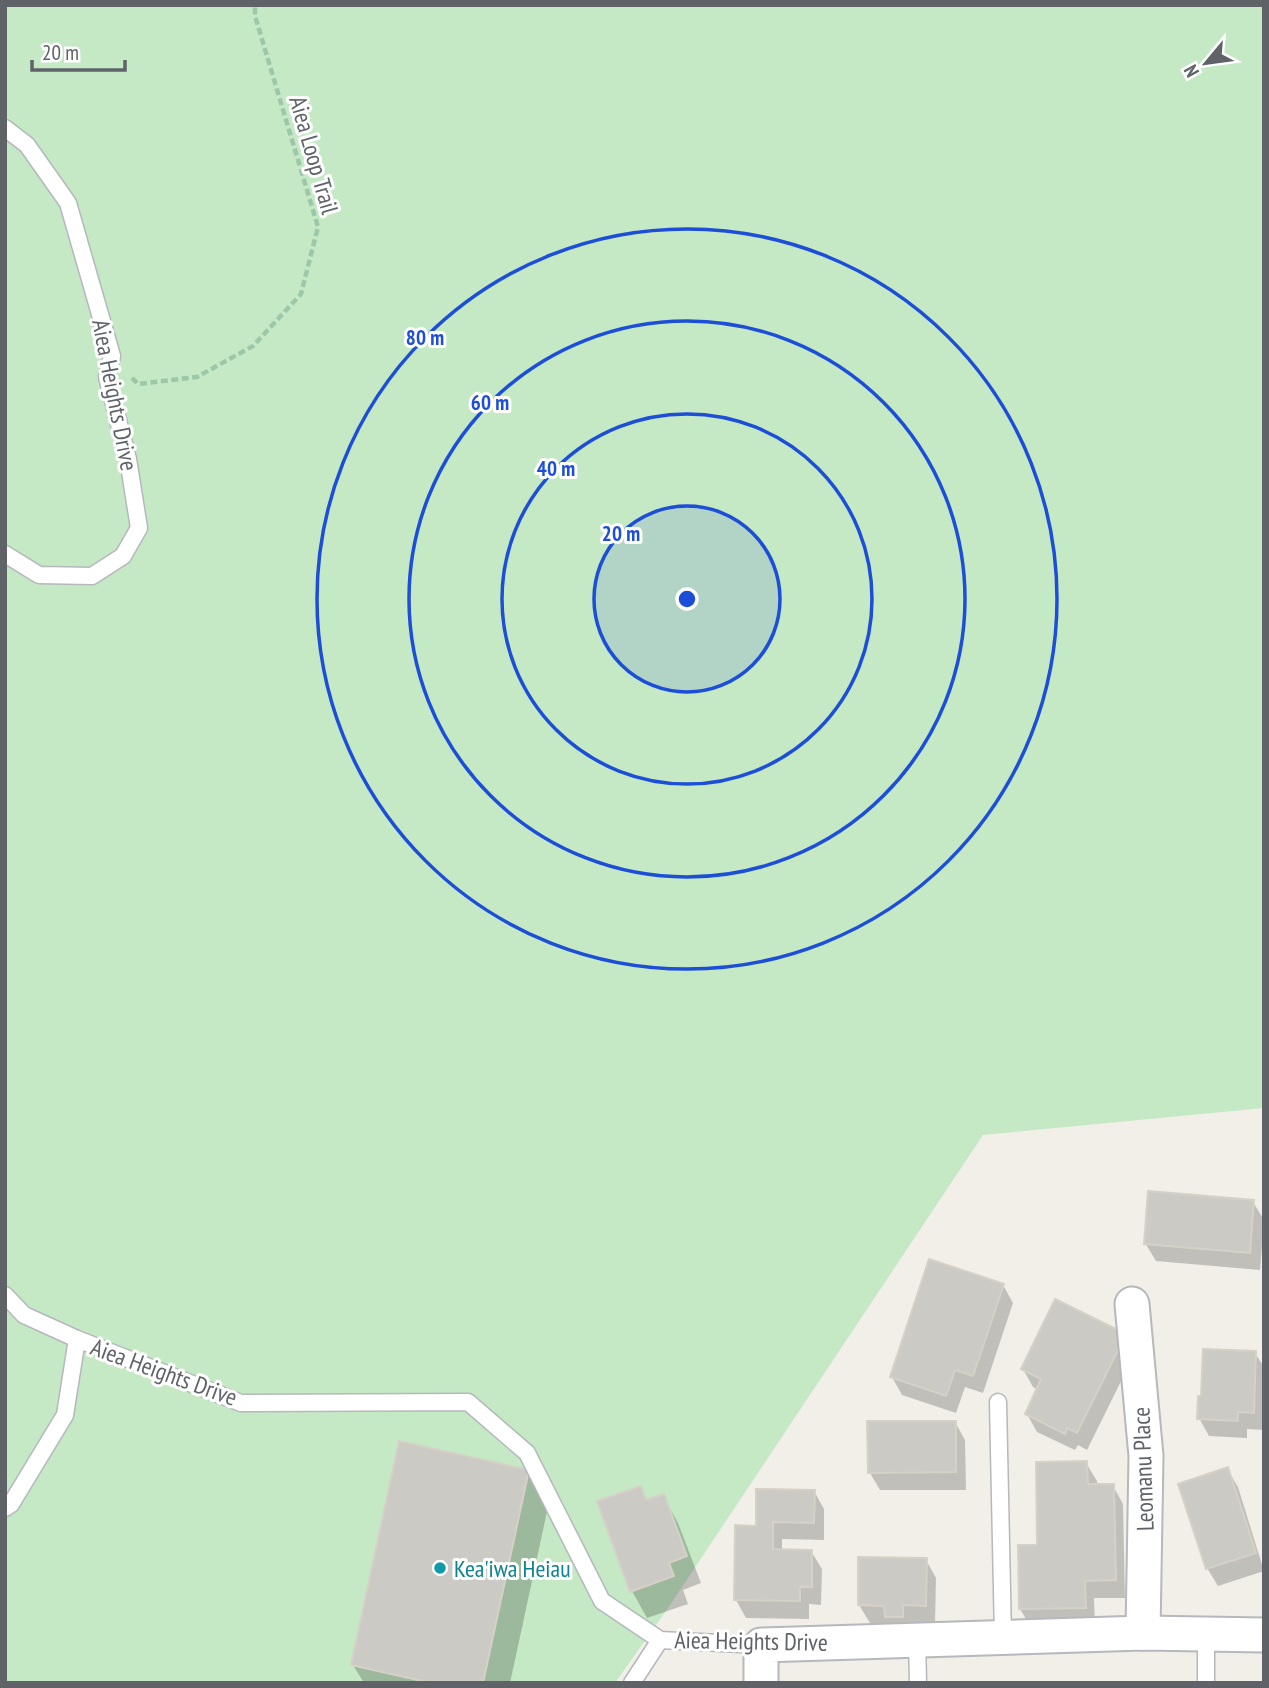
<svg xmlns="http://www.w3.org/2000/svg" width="1269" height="1688" font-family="'PT Sans Narrow',sans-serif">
	<rect width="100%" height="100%" fill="#f1efe8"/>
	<polygon fill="#c5e8c5" points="5,5 1264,5 1264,1108 983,1135 668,1608 615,1683 5,1683"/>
	<g fill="#0003">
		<polygon points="1253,1202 1264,1220 1260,1270 1156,1261 1145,1243"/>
		<polygon points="1003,1285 1013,1303 983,1393 965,1387 956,1413 902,1395 892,1377"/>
		<polygon points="1056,1302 1135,1353 1087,1450 1078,1445 1075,1450 1037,1432 1027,1414 1038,1390 1033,1387 1023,1369"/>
		<polygon points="1255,1353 1264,1367 1264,1430 1247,1429 1247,1438 1209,1436 1199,1418"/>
		<polygon points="955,1422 965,1440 966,1490 880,1490 870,1473"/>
		<polygon points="1086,1463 1097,1481 1097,1486 1113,1486 1123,1504 1125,1598 1094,1598 1095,1626 1031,1627 1020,1609 1039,1546"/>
		<polygon points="1227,1469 1238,1487 1264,1571 1218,1586 1207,1568"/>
		<polygon points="528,1472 548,1507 510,1683 364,1683 353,1665"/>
		<polygon points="640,1488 648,1501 663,1496 678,1523 701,1583 683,1590 688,1604 647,1618 632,1591"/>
		<polygon points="814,1491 824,1509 824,1540 782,1539 782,1551 811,1551 822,1569 821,1605 809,1604 809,1619 746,1618 736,1600 758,1528"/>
		<polygon points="926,1560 936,1578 935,1623 913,1622 912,1635 897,1634 890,1623 870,1623 859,1605"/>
	</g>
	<g fill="#cccac5" stroke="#d6d1c6" stroke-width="2">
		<polygon points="1148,1191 1254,1200 1250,1253 1144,1244"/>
		<polygon points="929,1259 1004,1284 973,1376 955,1370 946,1396 890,1377"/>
		<polygon points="1055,1299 1126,1334 1077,1433 1067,1428 1065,1434 1025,1414 1041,1379 1021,1369"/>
		<polygon points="1203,1349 1256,1351 1254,1413 1238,1412 1238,1421 1197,1419 1198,1396 1201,1396"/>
		<polygon points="867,1421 956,1421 956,1472 868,1473"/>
		<polygon points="399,1441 529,1470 483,1683 431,1683 351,1665"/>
		<polygon points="1087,1461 1088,1484 1114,1484 1116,1580 1085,1581 1086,1608 1019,1609 1018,1545 1037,1545 1036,1462"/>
		<polygon points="1228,1467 1256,1553 1206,1569 1178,1484"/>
		<polygon points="641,1486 646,1500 664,1494 687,1556 669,1563 674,1576 630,1592 597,1501"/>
		<polygon points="756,1489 815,1490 814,1523 773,1522 773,1549 812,1550 812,1587 800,1587 800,1601 734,1600 735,1525 756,1526"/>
		<polygon points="858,1557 927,1558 926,1606 903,1605 903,1617 885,1617 884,1606 858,1605"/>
	</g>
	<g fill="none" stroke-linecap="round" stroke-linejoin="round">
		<defs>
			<g id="service">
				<polyline points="5,128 27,145 68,203 112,356 107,377 128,459 139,528 123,556 92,576 39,575 5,554"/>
				<polyline points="5,1295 24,1315 77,1339 241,1403 468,1402 527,1453 602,1601 660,1640 761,1645"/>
				<polyline points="998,1402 1003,1637"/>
				<polyline points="5,1508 11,1504 65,1415 77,1339"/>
				<polyline points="1206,1634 1206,1683"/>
				<polyline points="917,1640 918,1683"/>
				<polyline points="632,1683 660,1640"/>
			</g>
			<g id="minor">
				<polyline points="1132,1304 1146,1456 1143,1633"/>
				<polyline points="761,1683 761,1645 1143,1633 1264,1635"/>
			</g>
		</defs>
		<use href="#service" stroke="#b5b8bc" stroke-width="19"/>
		<use href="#minor" stroke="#b5b8bc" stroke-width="37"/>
		<polyline stroke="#9cc7a9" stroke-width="4.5" stroke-dasharray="7 3.5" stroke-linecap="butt" points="132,378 138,384 197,377 253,346 301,294 318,227 255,16 255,5"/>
		<use href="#service" stroke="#fff" stroke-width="16"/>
		<use href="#minor" stroke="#fff" stroke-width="33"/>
	</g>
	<circle cx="687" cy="599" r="93" fill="#1d4ed8" fill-opacity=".12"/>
	<g fill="none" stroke="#1d4ed8" stroke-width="3.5">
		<circle cx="687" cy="599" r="93"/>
		<circle cx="687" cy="599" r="185"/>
		<circle cx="687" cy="599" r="278"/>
		<circle cx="687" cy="599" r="370"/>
	</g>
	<circle fill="#0f9aa8" stroke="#fff" stroke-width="2.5" cx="440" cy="1568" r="7"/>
	<g text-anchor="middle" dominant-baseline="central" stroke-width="6" stroke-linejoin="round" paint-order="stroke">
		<g font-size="24" fill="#5f6368" stroke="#fff">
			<text transform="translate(314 155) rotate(74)">Aiea Loop Trail</text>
			<text transform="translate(115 395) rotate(79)">Aiea Heights Drive</text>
			<text transform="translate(164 1372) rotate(20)">Aiea Heights Drive</text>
			<text transform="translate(1143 1469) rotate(-92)">Leomanu Place</text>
			<text transform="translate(751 1641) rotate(1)">Aiea Heights Drive</text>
		</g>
		<g font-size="24" fill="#0d838f" stroke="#fff" text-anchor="start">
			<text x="454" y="1568">Kea'iwa Heiau</text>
		</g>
	</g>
	<circle cx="687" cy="599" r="10" fill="#1d4ed8" stroke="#fff" stroke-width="3.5"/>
	<g font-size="21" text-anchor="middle" font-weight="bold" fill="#1d4ed8" stroke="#fff" stroke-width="6" stroke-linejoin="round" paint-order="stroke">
		<text x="425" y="345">80 m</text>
		<text x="490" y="410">60 m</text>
		<text x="556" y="476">40 m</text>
		<text x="621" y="541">20 m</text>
	</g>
	<rect width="1269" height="1688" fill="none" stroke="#5f6368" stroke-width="14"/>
	<g transform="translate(1206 63) rotate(241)" stroke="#ffffff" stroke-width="5" paint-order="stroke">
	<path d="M0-5L12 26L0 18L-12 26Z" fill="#5f6368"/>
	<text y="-10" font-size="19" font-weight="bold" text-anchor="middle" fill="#5f6368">N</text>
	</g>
	<path d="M32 60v10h93v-10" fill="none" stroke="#5f6368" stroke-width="3.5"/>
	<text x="42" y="60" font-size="21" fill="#5f6368" stroke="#ffffff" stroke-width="5" paint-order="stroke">20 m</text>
</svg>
